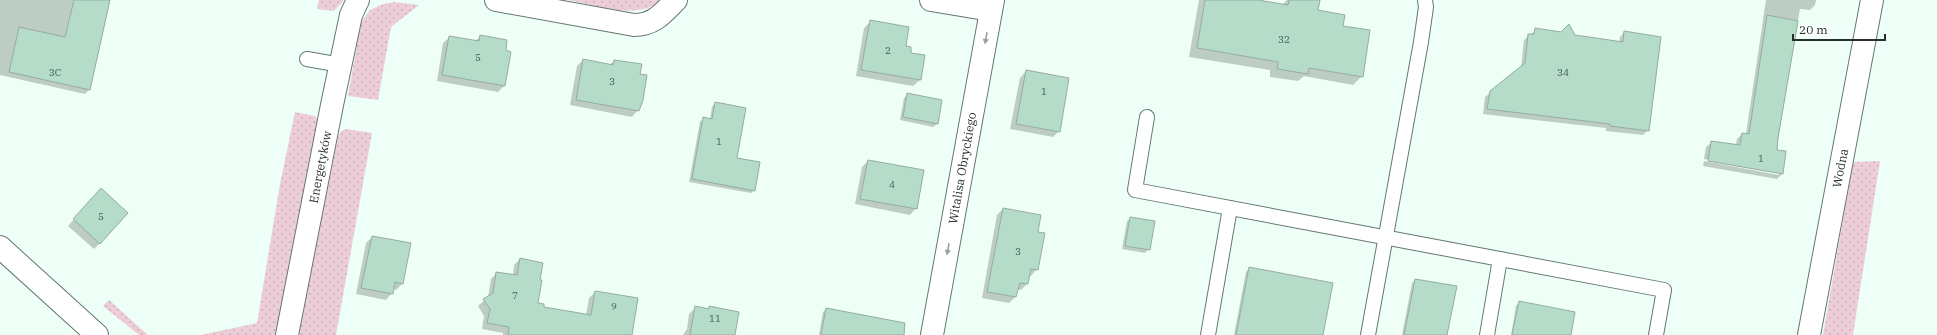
<svg xmlns="http://www.w3.org/2000/svg" width="1937" height="335" font-family="'IBM Plex Serif',serif">
	<defs>
		<pattern id="grass-dots" width="8" height="8" patternUnits="userSpaceOnUse"><rect width="8" height="8" fill="#edced8"/><path d="M2 2h.1M6 6h.1" fill="none" stroke="#cbb1ba" stroke-width="1.8" stroke-linecap="round"/></pattern>
	</defs>
	<rect width="100%" height="100%" fill="#edfff6"/>
	<g fill="url(#grass-dots)">
		<polygon points="319,0 344,0 334,11 317,9"/>
		<path d="M 568,0 L 661,0 C 640,21 595,5 568,0 Z"/>
		<polygon points="394,2 419,5 391,27 378,100 348,96 361,22 370,10 383,4"/>
		<polygon points="295,112 315,116 319,121 281,315 275,335 201,335 257,323 280,184"/>
		<polygon points="346,129 372,133 336,335 298,335 338,137 341,131"/>
		<polygon points="1880,161 1853,335 1823,335 1853,162"/>
		<polygon points="109,300 148,335 139,335 103,306"/>
	</g>
	<g fill="#0003">
		<polygon points="0,0 109,0 89,90 85,94 0,75"/>
		<polygon points="1199,0 1252,0 1282,5 1287,0 1316,0 1317,11 1362,76 1353,85 1304,76 1298,81 1270,77 1270,70 1189,57"/>
		<polygon points="1766,0 1816,0 1815,5 1810,10 1800,9 1776,150 1782,174 1777,179 1703,166 1704,161 1779,175 1779,173 1704,159 1706,147 1712,142 1736,145 1737,139 1742,134 1746,134"/>
		<polygon points="871,21 905,47 910,53 924,56 920,80 913,86 856,76 864,28"/>
		<polygon points="1536,30 1619,43 1620,37 1624,32 1648,130 1643,135 1606,131 1606,128 1483,114 1485,97 1521,68 1524,40"/>
		<polygon points="450,37 475,41 480,37 505,51 510,52 504,86 498,92 437,81 443,43"/>
		<polygon points="583,60 609,65 614,61 639,75 638,110 632,117 570,105 577,66"/>
		<polygon points="1026,71 1059,131 1053,137 1010,129 1020,78"/>
		<polygon points="908,94 941,100 937,124 933,127 900,120 904,98"/>
		<polygon points="715,103 736,159 754,190 751,193 689,182 700,122 703,119 710,120 712,107"/>
		<polygon points="868,161 916,208 910,215 855,204 862,167"/>
		<polygon points="95,196 100,243 94,249 68,226"/>
		<polygon points="1003,209 1037,233 1037,269 1031,276 1029,275 1027,284 1021,290 1017,289 1015,297 1009,303 982,298 997,215"/>
		<polygon points="1131,218 1149,249 1145,253 1122,249 1127,221"/>
		<polygon points="372,237 403,283 396,290 393,289 392,293 386,300 356,294 366,243"/>
		<polygon points="520,259 537,304 542,308 586,315 589,298 595,292 631,334 635,335 503,335 503,333 482,329 484,316 478,306 488,297 491,279 497,273 513,276 514,265"/>
		<polygon points="1249,268 1322,335 1234,335 1246,272"/>
		<polygon points="1416,280 1446,335 1402,335 1412,283"/>
		<polygon points="1519,302 1570,335 1511,335 1516,306"/>
		<polygon points="696,307 707,310 710,307 734,335 683,335 687,329 689,314"/>
		<polygon points="826,309 882,335 819,335 823,312"/>
	</g>
	<g fill="#b5dcc8" stroke="#97aca1">
		<polygon points="74,0 110,0 90,90 9,72 19,27 65,37"/>
		<polygon points="1205,0 1258,0 1288,5 1289,0 1320,0 1318,10 1345,15 1343,26 1370,30 1363,77 1309,68 1308,74 1277,69 1278,62 1197,48"/>
		<polygon points="1767,15 1798,21 1778,138 1777,150 1786,151 1783,174 1708,161 1711,141 1740,145 1742,133 1749,134"/>
		<polygon points="870,20 909,27 906,46 911,47 911,53 925,55 921,80 861,70"/>
		<polygon points="1569,24 1575,35 1623,42 1624,31 1661,37 1649,131 1610,126 1610,124 1487,109 1490,91 1525,63 1528,34 1534,34 1535,28 1561,32"/>
		<polygon points="480,35 507,40 506,50 511,52 505,86 442,75 449,36 479,41"/>
		<polygon points="583,59 613,65 614,60 642,64 640,74 647,75 643,100 639,111 576,100"/>
		<polygon points="1026,70 1069,78 1060,132 1016,124"/>
		<polygon points="907,93 942,100 938,124 903,117"/>
		<polygon points="715,102 746,108 737,158 760,162 755,191 692,179 703,117 712,119"/>
		<polygon points="868,160 924,170 917,209 860,199"/>
		<polygon points="101,188 128,213 100,244 73,219"/>
		<polygon points="1003,208 1041,215 1038,232 1045,233 1038,270 1031,269 1028,284 1020,283 1016,297 987,292"/>
		<polygon points="1130,217 1155,221 1150,250 1125,246"/>
		<polygon points="372,236 411,243 403,284 395,282 393,294 361,288"/>
		<polygon points="520,258 543,263 540,280 542,280 538,303 544,304 544,307 591,315 595,291 638,298 632,335 508,335 509,327 487,323 490,309 483,299 493,293 496,272 517,275"/>
		<polygon points="1249,267 1333,283 1323,335 1236,335"/>
		<polygon points="1415,279 1457,286 1447,335 1404,335"/>
		<polygon points="1519,301 1575,312 1571,335 1512,335"/>
		<polygon points="695,306 709,309 709,306 739,312 735,335 690,335"/>
		<polygon points="826,308 905,323 904,335 821,335"/>
	</g>
	<g fill="none" stroke-linecap="round" stroke-linejoin="round">
		<defs>
			<g id="service">
				<polyline points="307,59 341,65"/>
				<polyline points="1147,117 1135,190 1664,290 1656,335"/>
				<polyline points="1208,335 1230,208"/>
				<polyline points="1368,335 1421,42 1426,7 1425,0"/>
				<polyline points="1487,335 1500,259"/>
			</g>
			<g id="minor">
				<path d="M 496,0 L 634,25 C 654,25 663,13 676,0"/>
				<polyline points="931,0 991,10"/>
				<polyline points="0,247 97,335"/>
				<polyline points="287,335 332,105 351,15 358,0"/>
				<polyline points="932,335 993,0"/>
				<polyline points="1809,335 1872,0"/>
			</g>
		</defs>
		<use href="#service" stroke="#65786e" stroke-width="16"/>
		<use href="#minor" stroke="#65786e" stroke-width="24"/>
		<use href="#service" stroke="#fff" stroke-width="14"/>
		<use href="#minor" stroke="#fff" stroke-width="22"/>
	</g>
	<defs><path id="oneway-solid" d="M-6-.8H1V-3.2L6.5 0L1 3.2V.8H-6Z"/></defs>
	<g fill="#9ea1a0">
		<use href="#oneway-solid" transform="translate(986 38) rotate(100)"/>
		<use href="#oneway-solid" transform="translate(948 249) rotate(100)"/>
	</g>
	<g text-anchor="middle" dominant-baseline="central" stroke-width="3.5" stroke-linejoin="round" paint-order="stroke">
		<g font-size="10" fill="#4a5a52">
			<text x="1284" y="39">32</text>
			<text x="888" y="50">2</text>
			<text x="478" y="57">5</text>
			<text x="55" y="72">3C</text>
			<text x="1563" y="72">34</text>
			<text x="612" y="81">3</text>
			<text x="1044" y="91">1</text>
			<text x="719" y="141">1</text>
			<text x="1761" y="158">1</text>
			<text x="892" y="184">4</text>
			<text x="101" y="216">5</text>
			<text x="1018" y="251">3</text>
			<text x="515" y="295">7</text>
			<text x="614" y="306">9</text>
			<text x="715" y="318">11</text>
		</g>
		<g font-size="12" fill="#272f2b" stroke="#fff">
			<text transform="translate(320 167) rotate(-79)">Energetyków</text>
			<text transform="translate(962 168) rotate(-80)">Witalisa Obryckiego</text>
			<text transform="translate(1840 168) rotate(-79)">Wodna</text>
		</g>
	</g>
	<path d="M1793 34v6h92v-6" fill="none" stroke="#272f2b" stroke-width="2"/>
	<text x="1799" y="34" font-size="12" fill="#272f2b" stroke="#ffffff" stroke-width="3" paint-order="stroke">20 m</text>
</svg>
